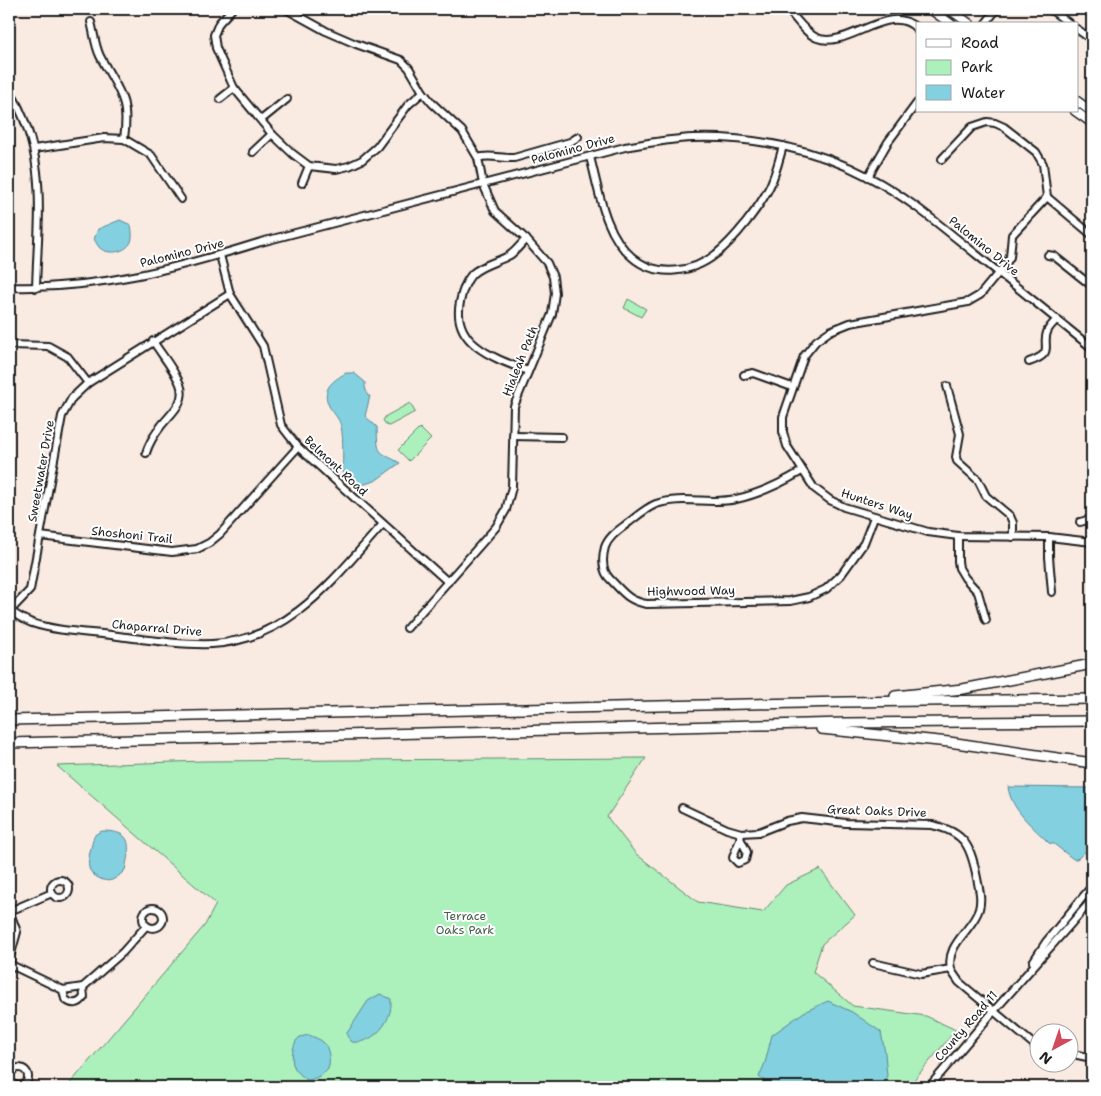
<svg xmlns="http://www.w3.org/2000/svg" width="1101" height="1096" font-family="'Shantell Sans',sans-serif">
	<rect width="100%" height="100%" fill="#faebe2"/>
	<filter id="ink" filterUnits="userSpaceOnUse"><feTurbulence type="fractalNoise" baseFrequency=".02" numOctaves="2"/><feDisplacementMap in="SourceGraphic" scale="10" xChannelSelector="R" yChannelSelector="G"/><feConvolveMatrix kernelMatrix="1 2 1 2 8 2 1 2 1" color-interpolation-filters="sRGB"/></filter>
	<g filter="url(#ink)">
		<g fill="#acf0bb" stroke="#64866c">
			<polygon points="628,299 646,309 641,317 624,308"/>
			<polygon points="410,403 415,412 389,426 386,425 383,420 386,416"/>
			<polygon points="420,428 431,439 409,461 398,450"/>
			<polygon points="646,758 607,817 636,854 698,902 763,912 786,885 820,869 855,915 822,944 813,972 853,1006 926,1016 956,1030 908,1087 67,1087 205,925 216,904 57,766 203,761"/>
		</g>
		<g fill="#83d0e1" stroke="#5a8892">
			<path d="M 120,220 L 131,225 C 132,230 133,237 131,242 C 126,252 111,255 101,249 C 98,247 96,242 94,239 L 98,229 Z"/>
			<path d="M 346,373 L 354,373 L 365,382 L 365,387 L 368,396 L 370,396 L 365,416 L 377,427 C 378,456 377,450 400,463 L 375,481 L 358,486 L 343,473 C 342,458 344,441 341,426 C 339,418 333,413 329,406 C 321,389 332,381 346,373 Z"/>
			<path d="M 1008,787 L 1092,788 L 1092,846 L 1077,859 L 1073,859 L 1054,844 L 1049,843 C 1033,827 1011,810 1008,787 Z"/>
			<path d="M 102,831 C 134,831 130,845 125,870 C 121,874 117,878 112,880 C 105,883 91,876 89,868 C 87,859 92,845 94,836 L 96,834 Z"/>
			<path d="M 380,994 L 391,999 C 391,1004 391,1011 389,1015 C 384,1030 369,1044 352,1042 L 347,1036 L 347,1033 L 368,1001 Z"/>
			<polygon points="828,1001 852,1012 881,1032 885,1053 887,1076 881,1087 773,1087 759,1077 765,1063 772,1035 804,1012"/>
			<path d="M 309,1035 C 313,1037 320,1039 323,1042 C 329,1047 331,1062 328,1069 C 325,1074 313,1080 307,1080 C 302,1076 295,1071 293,1064 C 291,1057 293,1041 300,1037 C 303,1036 306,1036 309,1035 Z"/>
		</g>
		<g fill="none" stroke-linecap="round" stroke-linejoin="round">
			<defs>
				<g id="minor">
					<polyline points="232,9 219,23 214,35 216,48 234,88 272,134 293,154 309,166 336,169 349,166 362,160 377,147 408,105 423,92"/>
					<polyline points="286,9 326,31 356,44 401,60 409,68 423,92 432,103 462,131 478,158 483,184 495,211 526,239 547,263 553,277 555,293 552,314 514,406 512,487 506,510 496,527 407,628"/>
					<path d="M 787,9 C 796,18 805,33 817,38 C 847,50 890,0 917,29"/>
					<polyline points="1050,9 1070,24"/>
					<path d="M 91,22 C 94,33 95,46 100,56 C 118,91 130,97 124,139"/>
					<polyline points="985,24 997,9"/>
					<polyline points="1077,29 1092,40"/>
					<path d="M 9,90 C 49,154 38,216 36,288"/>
					<polyline points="220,99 234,88"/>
					<polyline points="261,120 287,99"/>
					<polyline points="34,149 104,138 124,139 151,155 181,199"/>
					<polyline points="253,152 272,134"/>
					<path d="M 590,157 C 599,190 604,234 632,257 C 656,278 693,273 716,254 C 734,240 760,207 770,186 C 776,173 779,160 783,146"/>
					<path d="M 478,158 C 489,154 502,159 514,158 L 570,142 L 578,137"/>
					<polyline points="942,159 972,127 987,122 995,123 1004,127 1036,152 1043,164 1047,197"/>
					<polyline points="868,177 888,142 917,103"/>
					<polyline points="302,183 309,166"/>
					<polyline points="1047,197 1012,235 1010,257 1005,265 980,295 968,302 850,323 830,331 816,341 804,356 783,417 783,432 787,446 814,488 830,500 844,507 928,532 958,536 1049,537 1092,542"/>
					<polyline points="1047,197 1092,235"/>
					<path d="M 526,239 C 521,244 516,251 510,255 C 498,262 483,264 472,274 C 465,282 462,292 460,302 C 451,345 497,359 528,371"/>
					<polyline points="220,255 230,294 263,346 281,425 298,447 448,582"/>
					<polyline points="1048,255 1054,256 1092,286"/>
					<path d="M 9,287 C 97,290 178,268 261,242 L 625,147 C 648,143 670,139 693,138 C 753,136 816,149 869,177 C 909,198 942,227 977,255 C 1015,286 1054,317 1092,348"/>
					<polyline points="9,345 48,346 68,357 88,383"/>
					<path d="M 1029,362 C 1057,352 1040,346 1048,330 C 1050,326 1054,323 1057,319"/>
					<polyline points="744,375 753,373 792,387"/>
					<polyline points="947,386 960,434 956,457 957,461 978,480 986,496 1010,516 1013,523 1013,537"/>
					<polyline points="513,436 562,437"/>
					<path d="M 146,453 C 149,443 154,435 161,426 C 171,413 187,402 180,384 C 174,369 161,354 153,341"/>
					<path d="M 802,471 C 782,483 759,494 736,499 C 710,505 682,495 656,504 C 646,508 637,516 628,523 C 619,530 609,536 605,547 C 602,558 602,571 610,579 C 623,592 628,601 647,604 L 790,601 L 809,597 L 826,589 L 841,575 L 864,543 L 874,517"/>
					<polyline points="1080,522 1092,519"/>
					<polyline points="40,536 172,552 197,549 209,543 220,534 298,447"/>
					<polyline points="958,536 958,561 959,568 965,578 978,592 986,620"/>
					<polyline points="1049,537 1049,557 1052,592"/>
					<path d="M 9,610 C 16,615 24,620 32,623 C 59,632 90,632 118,636 C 149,640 181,645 212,644 C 291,640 335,577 383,524"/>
					<polyline points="10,611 30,590 62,416 72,398 88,383 230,294"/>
					<path d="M 682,808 L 727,829 L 741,833 L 759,832 L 787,821 L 802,818 L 846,823 L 932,825 C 966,832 971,848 977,878 C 979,889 982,898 979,909 C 973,930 945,944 951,969 C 952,973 957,978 959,982 L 1038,1048"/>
					<path d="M 741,840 L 747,852 L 745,860 L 738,863 L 733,858 C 735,848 741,842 741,833"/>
					<circle cx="60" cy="889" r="9"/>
					<circle cx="153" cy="918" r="10"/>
					<polyline points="9,910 17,932 9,961"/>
					<polyline points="10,911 52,893"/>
					<polyline points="1033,962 1046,942 1092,886"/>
					<polyline points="873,963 921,974 951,969"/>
					<polyline points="9,964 63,990 83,987 123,952 146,926"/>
					<path d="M 63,990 L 65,999 C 71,1005 79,1005 84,997 L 83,987"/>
					<polyline points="1068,1053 1092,1058"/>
					<circle cx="19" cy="1077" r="9"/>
					<polyline points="929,1087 993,1012 1092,900"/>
				</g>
				<g id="major">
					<polyline points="930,9 951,24"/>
					<polyline points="949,9 970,24"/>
					<polyline points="1077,101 1092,112"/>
					<polyline points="1075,111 1092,123"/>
				</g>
				<g id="highway">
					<polyline points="895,696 963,689 1092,664"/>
					<polyline points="9,720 845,702 1092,699"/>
					<polyline points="821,729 949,742 1092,763"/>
					<polyline points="9,743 845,723 1092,721"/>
				</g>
			</defs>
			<use href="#minor" stroke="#1c1c1c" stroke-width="10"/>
			<use href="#major" stroke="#1c1c1c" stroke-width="11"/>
			<use href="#highway" stroke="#1c1c1c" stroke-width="12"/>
			<use href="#minor" stroke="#fff" stroke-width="6"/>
			<use href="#major" stroke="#fff" stroke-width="8"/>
			<use href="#highway" stroke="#fff" stroke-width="9"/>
		</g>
	</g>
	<g text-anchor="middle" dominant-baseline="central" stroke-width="4" stroke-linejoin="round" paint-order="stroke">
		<g font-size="12" fill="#1c1c1c" stroke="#fff">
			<text transform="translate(573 149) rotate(-15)">Palomino Drive</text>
			<text transform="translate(984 246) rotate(39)">Palomino Drive</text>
			<text transform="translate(182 253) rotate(-14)">Palomino Drive</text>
			<text transform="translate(520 361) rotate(-68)">Hialeah Path</text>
			<text transform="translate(336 466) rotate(43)">Belmont Road</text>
			<text transform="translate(41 471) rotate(-80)">Sweetwater Drive</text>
			<text transform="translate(877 504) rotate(18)">Hunters Way</text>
			<text transform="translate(132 535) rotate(6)">Shoshoni Trail</text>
			<text transform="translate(691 591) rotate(-1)">Highwood Way</text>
			<text transform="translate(157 628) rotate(5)">Chaparral Drive</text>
			<text transform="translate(877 811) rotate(2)">Great Oaks Drive</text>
			<text transform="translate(966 1026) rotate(-49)">County Road 11</text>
		</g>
		<g font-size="12" fill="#475c4c" stroke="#fff">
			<text x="465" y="916">Terrace<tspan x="465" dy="14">Oaks Park</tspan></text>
		</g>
	</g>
	<rect width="1101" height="1096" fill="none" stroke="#fff" stroke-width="30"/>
	<rect x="15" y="15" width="1071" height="1066" fill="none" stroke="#1c1c1c" stroke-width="2" filter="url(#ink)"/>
	<rect x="916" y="22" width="162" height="90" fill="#ffffff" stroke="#a4a4a4"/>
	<rect x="926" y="39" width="25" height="8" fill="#ffffff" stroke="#a4a4a4"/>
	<text x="961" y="48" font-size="15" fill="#1c1c1c">Road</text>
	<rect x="926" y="60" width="25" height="15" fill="#acf0bb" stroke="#a4a4a4"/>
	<text x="961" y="72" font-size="15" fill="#1c1c1c">Park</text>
	<rect x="926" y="85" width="25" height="15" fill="#83d0e1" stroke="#a4a4a4"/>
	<text x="961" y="98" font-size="15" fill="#1c1c1c">Water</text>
	<g transform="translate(1054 1048) rotate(220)"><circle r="24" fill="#ffffff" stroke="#a4a4a4"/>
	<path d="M0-4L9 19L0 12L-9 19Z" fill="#d1495b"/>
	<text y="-8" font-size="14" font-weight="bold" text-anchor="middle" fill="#1c1c1c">N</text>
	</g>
</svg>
